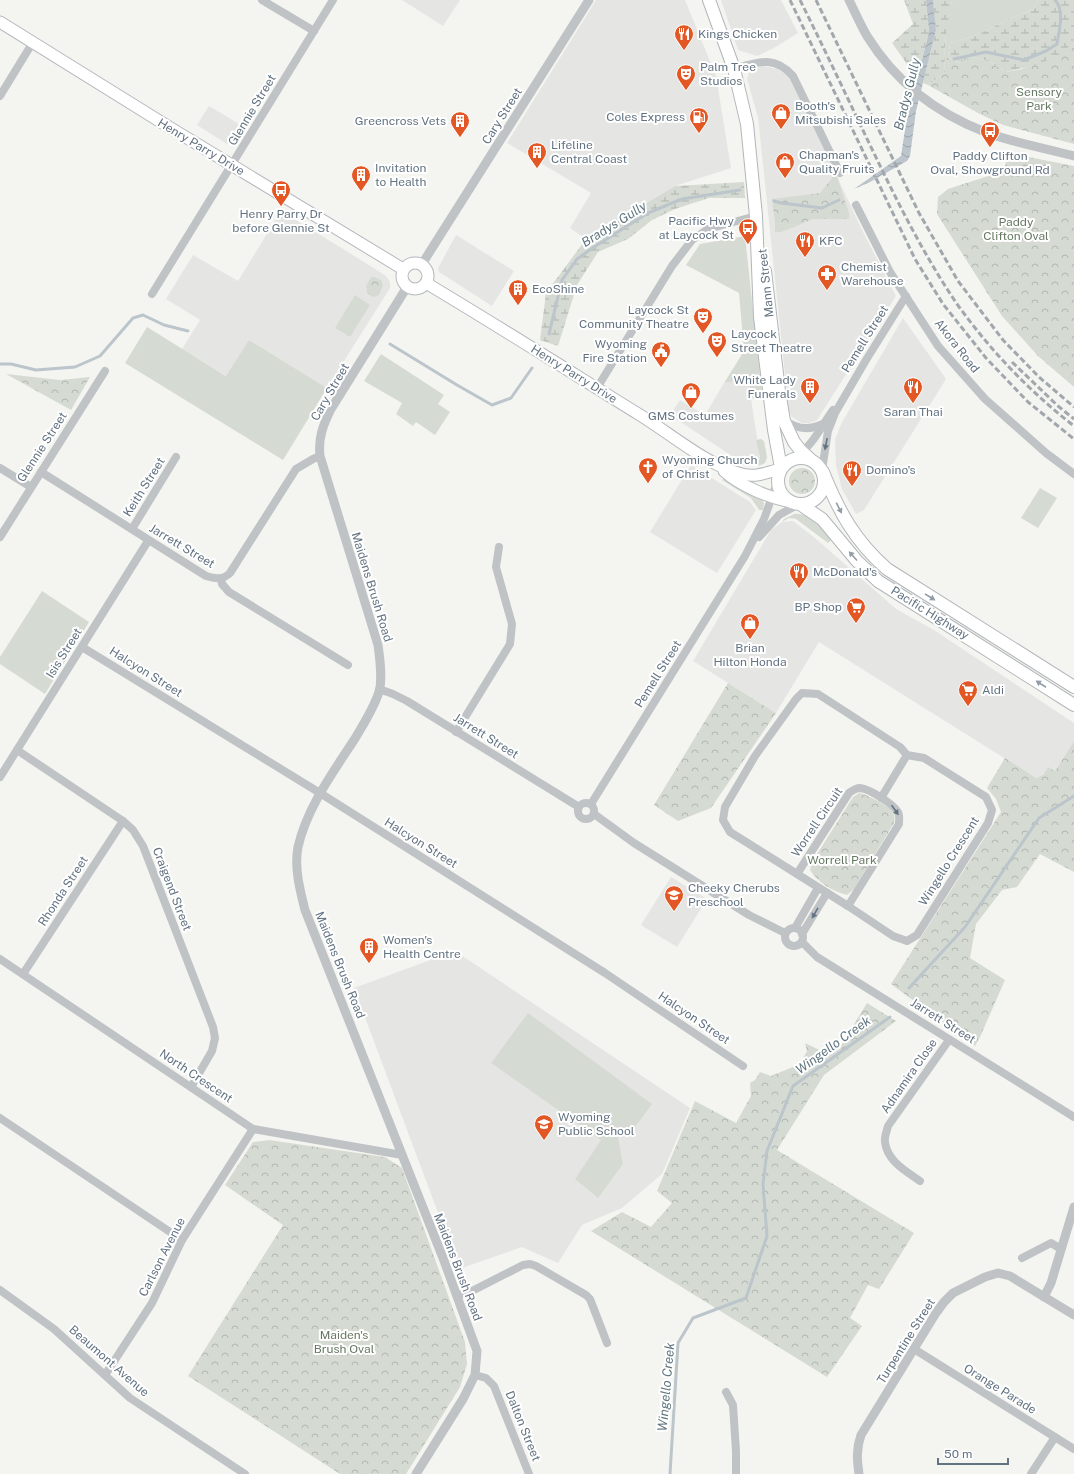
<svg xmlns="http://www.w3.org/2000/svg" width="1074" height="1474" font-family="'Public Sans',sans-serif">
	<defs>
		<pattern id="forest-crowns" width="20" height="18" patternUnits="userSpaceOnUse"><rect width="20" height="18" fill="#d5dbd2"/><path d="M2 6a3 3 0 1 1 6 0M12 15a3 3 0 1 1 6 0" fill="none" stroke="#b0b6b0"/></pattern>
		<pattern id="wetland-marsh" width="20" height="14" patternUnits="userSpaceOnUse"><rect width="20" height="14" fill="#d5dbd2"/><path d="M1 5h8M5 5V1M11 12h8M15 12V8" fill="none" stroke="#b0b6b0"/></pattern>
		<pattern id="water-waves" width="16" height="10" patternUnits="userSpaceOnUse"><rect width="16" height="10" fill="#bbc5cb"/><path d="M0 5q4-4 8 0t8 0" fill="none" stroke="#9ca4aa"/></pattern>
	</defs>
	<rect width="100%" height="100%" fill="#f4f5f0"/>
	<g fill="#e5e6e4">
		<polygon points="402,0 460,0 443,26"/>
		<polygon points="596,0 685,0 716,76 731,168 675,186 586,239 570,228 591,193 507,143"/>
		<polygon points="721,0 781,0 798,33 774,48 757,56 738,50"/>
		<polygon points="763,66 778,69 791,78 863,232 896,296 817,420 810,423 802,423 792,417 787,409 788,403 758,117 747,79 750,70"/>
		<polygon points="209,106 239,124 227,144 197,125"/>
		<polygon points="281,211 361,260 386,276 390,282 390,288 327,388 249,340 227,376 182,349 200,320 166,299 193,255 238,281"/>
		<polygon points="456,235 514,271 492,306 439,272 438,268"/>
		<polygon points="903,318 946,379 864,510 856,514 842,489 836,466 835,440 841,424"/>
		<polygon points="741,380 749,386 760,457 757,460 749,460 735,458 670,415 680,400 705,415 724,383"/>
		<polygon points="691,465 750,502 756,510 717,573 650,532"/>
		<polygon points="793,521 815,538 896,609 934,630 1074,723 1074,741 1055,771 1043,774 1036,778 819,642 776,713 693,661 771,530 782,522"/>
		<polygon points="671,877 707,899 677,947 641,925"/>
		<polygon points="455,951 690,1108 662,1174 622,1208 582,1225 558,1263 522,1247 459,1269 354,988"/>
	</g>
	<g fill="#d5dbd2">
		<polygon points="953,0 1038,0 1034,9 1007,20 975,36 950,43 948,57 944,59 947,21 952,1"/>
		<polygon points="775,223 799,225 781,232 775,232"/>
		<polygon points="745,236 762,394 753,399 749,386 741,380 724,383 744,351 739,293 686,265 700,244"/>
		<polygon points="355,295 370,305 350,337 335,328"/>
		<polygon points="147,327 226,376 249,340 327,388 283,460 125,363"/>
		<polygon points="381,354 444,395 438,404 450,412 435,435 416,422 413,426 396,414 402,403 364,381"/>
		<path d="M 761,439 L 764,441 L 767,457 L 765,463 C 756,469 742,465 732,462 L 734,458 L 748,461 L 759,460 L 760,457 L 756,440 Z"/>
		<polygon points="723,479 739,488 761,498 764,503 763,510 759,510 751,498 722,480"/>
		<polygon points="1040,488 1057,498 1038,528 1021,518"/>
		<path d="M 794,514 C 810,512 822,528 831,540 L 828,543 L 796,519 L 789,518 L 782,522 L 784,519 Z"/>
		<polygon points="42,591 89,622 45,694 0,664 0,657"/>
		<polygon points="528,1013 652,1104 629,1135 618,1137 623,1164 598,1198 575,1179 601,1140 491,1063"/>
	</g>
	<g fill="url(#forest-crowns)">
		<polygon points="1074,37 1074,144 1003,125 978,113 928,85 945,72 944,59 948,57 959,63 971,57 988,61 1006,72 1022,69 1067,48"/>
		<polygon points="1008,153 1074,166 1074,387 1038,356 1002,316 937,214 938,197 948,189 1004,171"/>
		<polygon points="836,173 849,213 849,219 813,219 799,225 775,223 772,199 820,193"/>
		<polygon points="371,277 374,277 381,280 383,285 379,295 373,297 368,294 366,286"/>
		<polygon points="6,374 60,380 90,377 71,410"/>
		<circle cx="802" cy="481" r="13"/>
		<polygon points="728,683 776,713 711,808 678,821 654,805"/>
		<polygon points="1074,741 1074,872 1040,854 1017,887 1002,890 976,924 970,958 1005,980 980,1037 975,1046 891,984 1001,812 996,799 987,788 1005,758 1036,778 1044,774 1048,767 1055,771"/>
		<path d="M 859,793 C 866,794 888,806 892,811 C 895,815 895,819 894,823 L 854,889 L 847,895 C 834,892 817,882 810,870 L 812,862 L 853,797 Z"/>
		<polygon points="867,1003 896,1021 824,1075 777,1150 914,1233 879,1289 868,1285 850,1318 862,1326 827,1377 591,1231 622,1212 651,1227 672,1203 657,1191 695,1101 736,1123 751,1096 750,1083 755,1080 760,1072 771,1076 800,1064 807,1051 805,1043 830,1055 839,1049"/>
		<polygon points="269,1140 385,1157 402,1168 465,1342 467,1364 460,1387 406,1474 340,1474 188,1376 283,1225 225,1185 253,1142"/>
	</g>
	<g fill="url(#wetland-marsh)">
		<polygon points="904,0 926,0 929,32 917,78 892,43 913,24"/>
		<path d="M 933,0 L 953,0 L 952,1 C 947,24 943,48 945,72 L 928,85 L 923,83 L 936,30 Z"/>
		<path d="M 1038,0 L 1074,0 C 1074,9 1074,31 1074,38 C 1067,59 1025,68 1006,72 L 988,61 L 971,57 L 959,63 L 948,57 L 950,43 L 975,36 L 1007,20 L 1034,9 Z"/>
		<polygon points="744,182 745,198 709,198 675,209 652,220 628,239 598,252 577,285 558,346 540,340 546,293 586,239 675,186"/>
	</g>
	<polygon fill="url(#water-waves)" points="926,0 933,0 936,30 916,111 910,156 907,161 870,182 854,189 901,156 906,123 929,32"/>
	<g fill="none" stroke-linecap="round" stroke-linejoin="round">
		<g stroke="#bbc5cb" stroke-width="3">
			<path d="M 954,59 L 986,52 L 1024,60 L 1046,51 L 1057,44 C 1059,31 1065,10 1055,0"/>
			<polyline points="774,201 781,203 822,208 839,200"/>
			<polyline points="549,334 562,280 577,259 594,247 648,213 682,199 740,190"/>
			<polyline points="390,344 457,385 492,405 511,398 532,368"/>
			<polyline points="0,364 11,364 36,370 75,367 100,356 133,318 143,315 164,325 188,331"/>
			<polyline points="909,988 965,927 1039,818 1074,796"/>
			<polyline points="670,1474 678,1343 693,1318 746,1298 767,1236 763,1184 767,1151 793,1086 890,1017"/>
		</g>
		<defs>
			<g id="secondary">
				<polyline points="0,22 169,127 403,269"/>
				<circle cx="415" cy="276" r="13"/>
				<path d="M 426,283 C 498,326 569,371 640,415 C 671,434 708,466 742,474 C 757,478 767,472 781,469"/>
				<path d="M 724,471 C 740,486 770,498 791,502"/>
			</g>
			<g id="primary">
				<polyline points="709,0 734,69 747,124 756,216 760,317 774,430 781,468"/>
				<polyline points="765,271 779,391 784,421 794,442 801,451 810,459"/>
				<circle cx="801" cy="481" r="23"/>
				<path d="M 823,472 C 839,512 855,541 887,569 L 1074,687"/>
				<polyline points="800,504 822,519 857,561 878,581 1074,705"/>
			</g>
		</defs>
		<use href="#secondary" stroke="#b4b8bd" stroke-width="13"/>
		<use href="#primary" stroke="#b2b6ba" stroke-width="14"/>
		<g stroke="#bfc3c6" stroke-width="8">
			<polyline points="262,0 314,31"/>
			<path d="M 734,69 C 758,62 774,55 793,76 L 840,173"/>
			<polyline points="0,96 33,42"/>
			<polyline points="856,205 890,272 938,346 985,399 1046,453 1074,474"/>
			<polyline points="152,294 333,0"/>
			<polyline points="597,388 672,266 692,240 708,229 756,216"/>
			<path d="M 785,420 C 797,430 810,430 823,424"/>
			<path d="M 793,459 C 813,446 820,428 833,410"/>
			<polyline points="0,468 31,487"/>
			<polyline points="822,470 828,431 835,413 866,360 906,296"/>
			<path d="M 41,472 L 206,576 C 215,579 223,580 230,573 L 296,469 L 313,459 L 320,456"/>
			<polyline points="132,529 176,457"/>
			<polyline points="0,537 105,371"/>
			<polyline points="759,537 779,515 799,504"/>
			<polyline points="221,578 222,584 229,592 348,665"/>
			<polyline points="82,647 320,793 605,973 743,1066"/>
			<polyline points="379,689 393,694 407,701 579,807"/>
			<polygon points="802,693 818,694 900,747 907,755 924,758 986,797 992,810 988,823 917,935 907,941 893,936 848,906 730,832 723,820 725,807 755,756 796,699"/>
			<polyline points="456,732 510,644 512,624 496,567 499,547"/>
			<polyline points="17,750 123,821 133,830 143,846 213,1027 215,1038 212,1051 191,1087"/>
			<polyline points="0,777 148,541"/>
			<polyline points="881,798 907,755"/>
			<circle cx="586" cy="811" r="8"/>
			<polyline points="591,804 745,556 764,519 778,480"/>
			<polyline points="594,814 634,843 749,915 785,933"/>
			<path d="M 797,874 L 849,793 C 853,790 856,788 860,788 C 870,789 893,804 898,812 C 900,816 899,820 899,824 L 848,906"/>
			<circle cx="794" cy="937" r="9"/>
			<polyline points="795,928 818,888"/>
			<polyline points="802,934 827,893"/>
			<polyline points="802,942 817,957 1074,1117"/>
			<polyline points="0,959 253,1129 402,1155"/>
			<polyline points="23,974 123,821"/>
			<polyline points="0,1118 182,1240"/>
			<path d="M 920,1181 C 906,1171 887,1161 885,1142 C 884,1137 887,1131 888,1126 L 949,1040"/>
			<polyline points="1022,1258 1051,1243 1061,1249"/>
			<polyline points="0,1290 54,1329 130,1398 245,1474"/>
			<polyline points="457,1296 472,1291 523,1265 530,1264 536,1266 586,1295 590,1299 607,1343"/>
			<polyline points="914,1349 1074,1449"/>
			<polyline points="105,1375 152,1303 182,1240 253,1129"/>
			<polyline points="475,1375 486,1378 494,1386 529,1474"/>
			<polyline points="726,1392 733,1405 736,1451 736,1474"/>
			<polyline points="1031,1474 1055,1437"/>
		</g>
		<g stroke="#bfc3c6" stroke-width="9">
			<path d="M 849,0 C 855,12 860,24 867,36 C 895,81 936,113 985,132 C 1014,143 1045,148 1074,156"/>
			<polyline points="422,264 589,0"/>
			<path d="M 407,287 L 331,409 C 323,425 318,438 320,456 L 378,645 C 380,660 382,673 380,688 C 377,703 364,723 356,737 C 334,771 307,807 298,847 C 294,868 300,890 305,910 L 443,1258 L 477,1351 L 475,1375 L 463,1399 L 416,1474"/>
			<polyline points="1044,1297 1051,1283 1074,1207"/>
			<path d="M 859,1474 C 857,1460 856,1449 861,1435 L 936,1313 L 944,1302 L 953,1293 L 985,1277 L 998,1273 L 1010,1276 L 1074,1315"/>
		</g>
		<use href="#secondary" stroke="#fff" stroke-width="11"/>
		<use href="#primary" stroke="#fff" stroke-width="12"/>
		<g stroke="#a2a7ad" stroke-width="3" stroke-dasharray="6 3" stroke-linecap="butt">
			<polyline points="790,0 915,259 943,304 986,358 1028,402 1074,439"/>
			<path d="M 800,0 C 824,48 847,97 870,145 C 896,199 923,254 957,304 C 990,350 1029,391 1074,426"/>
			<polyline points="816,0 919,213 958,281 1003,340 1039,377 1074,407"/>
			<polyline points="1012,362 1058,406 1074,419"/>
		</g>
	</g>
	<defs><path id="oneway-solid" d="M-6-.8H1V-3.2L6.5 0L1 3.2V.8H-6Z"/></defs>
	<g fill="#637382">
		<use href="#oneway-solid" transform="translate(826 444) rotate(101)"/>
		<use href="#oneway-solid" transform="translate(895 810) rotate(55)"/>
		<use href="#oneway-solid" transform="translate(815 913) rotate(120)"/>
	</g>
	<g fill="#929da8">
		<use href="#oneway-solid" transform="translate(839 508) rotate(63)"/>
		<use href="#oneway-solid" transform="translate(853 556) rotate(-132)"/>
		<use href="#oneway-solid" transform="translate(930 597) rotate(32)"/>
		<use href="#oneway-solid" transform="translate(1041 684) rotate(-147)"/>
	</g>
	<defs>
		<symbol id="restaurant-pin" viewBox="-11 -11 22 30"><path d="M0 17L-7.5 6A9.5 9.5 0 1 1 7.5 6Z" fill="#e25723" stroke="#fff"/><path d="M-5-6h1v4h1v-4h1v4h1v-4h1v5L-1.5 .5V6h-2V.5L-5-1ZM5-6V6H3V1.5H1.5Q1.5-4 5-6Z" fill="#fff"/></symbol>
		<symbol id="theatre-pin" viewBox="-11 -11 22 30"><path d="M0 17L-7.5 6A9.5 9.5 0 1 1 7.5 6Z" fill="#e25723" stroke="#fff"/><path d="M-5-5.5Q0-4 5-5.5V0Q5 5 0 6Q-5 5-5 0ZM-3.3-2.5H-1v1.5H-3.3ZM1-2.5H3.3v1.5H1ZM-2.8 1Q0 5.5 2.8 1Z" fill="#fff"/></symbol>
		<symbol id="shop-pin" viewBox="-11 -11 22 30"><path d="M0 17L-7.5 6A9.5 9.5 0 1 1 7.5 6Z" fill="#e25723" stroke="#fff"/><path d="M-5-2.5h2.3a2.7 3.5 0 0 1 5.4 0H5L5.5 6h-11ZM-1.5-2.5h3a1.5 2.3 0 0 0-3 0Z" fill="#fff"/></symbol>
		<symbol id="fuel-pin" viewBox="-11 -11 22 30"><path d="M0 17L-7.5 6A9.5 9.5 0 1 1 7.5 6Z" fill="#e25723" stroke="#fff"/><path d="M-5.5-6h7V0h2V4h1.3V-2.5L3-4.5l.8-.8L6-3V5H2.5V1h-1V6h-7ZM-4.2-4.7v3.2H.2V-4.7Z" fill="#fff"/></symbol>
		<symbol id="building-pin" viewBox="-11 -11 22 30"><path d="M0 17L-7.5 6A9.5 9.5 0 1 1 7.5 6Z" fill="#e25723" stroke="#fff"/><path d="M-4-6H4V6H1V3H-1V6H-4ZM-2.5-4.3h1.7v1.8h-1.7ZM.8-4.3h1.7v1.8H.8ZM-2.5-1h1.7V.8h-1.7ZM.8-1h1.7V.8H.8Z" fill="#fff"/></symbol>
		<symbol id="bus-pin" viewBox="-11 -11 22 30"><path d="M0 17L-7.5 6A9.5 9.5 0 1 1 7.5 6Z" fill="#e25723" stroke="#fff"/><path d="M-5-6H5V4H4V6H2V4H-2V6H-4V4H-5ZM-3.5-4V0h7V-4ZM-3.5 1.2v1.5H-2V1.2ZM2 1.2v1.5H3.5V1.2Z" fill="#fff"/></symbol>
		<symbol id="pharmacy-pin" viewBox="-11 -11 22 30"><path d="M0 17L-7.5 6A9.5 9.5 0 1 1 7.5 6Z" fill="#e25723" stroke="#fff"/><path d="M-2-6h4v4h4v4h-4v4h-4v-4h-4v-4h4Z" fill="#fff"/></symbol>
		<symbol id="civic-pin" viewBox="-11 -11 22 30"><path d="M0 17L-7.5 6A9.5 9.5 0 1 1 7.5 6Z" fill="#e25723" stroke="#fff"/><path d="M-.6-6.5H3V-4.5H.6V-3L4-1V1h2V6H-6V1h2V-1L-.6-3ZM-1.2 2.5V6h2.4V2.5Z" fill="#fff"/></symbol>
		<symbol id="church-pin" viewBox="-11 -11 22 30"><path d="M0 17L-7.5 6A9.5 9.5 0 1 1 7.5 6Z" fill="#e25723" stroke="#fff"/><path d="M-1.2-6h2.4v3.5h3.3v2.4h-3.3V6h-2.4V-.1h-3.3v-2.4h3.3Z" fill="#fff"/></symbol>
		<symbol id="supermarket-pin" viewBox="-11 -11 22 30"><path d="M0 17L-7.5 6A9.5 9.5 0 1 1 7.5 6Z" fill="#e25723" stroke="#fff"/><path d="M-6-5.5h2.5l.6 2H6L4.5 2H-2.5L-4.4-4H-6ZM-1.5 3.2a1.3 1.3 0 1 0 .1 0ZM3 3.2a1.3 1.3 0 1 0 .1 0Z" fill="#fff"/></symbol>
		<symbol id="school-pin" viewBox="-11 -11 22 30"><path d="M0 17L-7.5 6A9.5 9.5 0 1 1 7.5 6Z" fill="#e25723" stroke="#fff"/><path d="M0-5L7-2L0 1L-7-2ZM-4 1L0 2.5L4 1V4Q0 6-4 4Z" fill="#fff"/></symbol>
	</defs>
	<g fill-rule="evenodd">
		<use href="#restaurant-pin" x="673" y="23" width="22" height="30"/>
		<use href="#theatre-pin" x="675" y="63" width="22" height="30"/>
		<use href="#shop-pin" x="770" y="102" width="22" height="30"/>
		<use href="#fuel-pin" x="688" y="106" width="22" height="30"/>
		<use href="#building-pin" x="449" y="110" width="22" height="30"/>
		<use href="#bus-pin" x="979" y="120" width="22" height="30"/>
		<use href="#building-pin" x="526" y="141" width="22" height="30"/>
		<use href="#shop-pin" x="774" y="151" width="22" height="30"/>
		<use href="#building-pin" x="350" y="164" width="22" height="30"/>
		<use href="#bus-pin" x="270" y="179" width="22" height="30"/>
		<use href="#bus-pin" x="737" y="217" width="22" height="30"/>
		<use href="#restaurant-pin" x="794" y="230" width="22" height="30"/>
		<use href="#pharmacy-pin" x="816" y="263" width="22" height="30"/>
		<use href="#building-pin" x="507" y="278" width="22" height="30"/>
		<use href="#theatre-pin" x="692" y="306" width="22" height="30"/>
		<use href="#theatre-pin" x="706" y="330" width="22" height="30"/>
		<use href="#civic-pin" x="650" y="340" width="22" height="30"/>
		<use href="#building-pin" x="799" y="376" width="22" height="30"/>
		<use href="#restaurant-pin" x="902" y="376" width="22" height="30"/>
		<use href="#shop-pin" x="680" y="381" width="22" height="30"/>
		<use href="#church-pin" x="637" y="456" width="22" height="30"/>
		<use href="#restaurant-pin" x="841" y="459" width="22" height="30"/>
		<use href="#restaurant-pin" x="788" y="561" width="22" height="30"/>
		<use href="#supermarket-pin" x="845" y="596" width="22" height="30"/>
		<use href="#shop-pin" x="739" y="612" width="22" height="30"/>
		<use href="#supermarket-pin" x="957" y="679" width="22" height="30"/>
		<use href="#school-pin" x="663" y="884" width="22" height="30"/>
		<use href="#building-pin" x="358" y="936" width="22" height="30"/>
		<use href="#school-pin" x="533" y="1113" width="22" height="30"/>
	</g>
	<g text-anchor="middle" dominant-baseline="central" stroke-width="4" stroke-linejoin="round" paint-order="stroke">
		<g font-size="12" fill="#637382" stroke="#fff" text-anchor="start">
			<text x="698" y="34">Kings Chicken</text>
			<text x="700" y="67">Palm Tree<tspan x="700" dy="14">Studios</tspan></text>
			<text x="795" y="106">Booth's<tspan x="795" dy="14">Mitsubishi Sales</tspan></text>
			<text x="685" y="117" text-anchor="end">Coles Express</text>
			<text x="446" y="121" text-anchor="end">Greencross Vets</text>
			<text x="551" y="145">Lifeline<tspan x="551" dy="14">Central Coast</tspan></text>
			<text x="799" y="155">Chapman's<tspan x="799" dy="14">Quality Fruits</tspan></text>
			<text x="990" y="156" text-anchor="middle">Paddy Clifton<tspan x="990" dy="14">Oval, Showground Rd</tspan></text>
			<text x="375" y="168">Invitation<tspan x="375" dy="14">to Health</tspan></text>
			<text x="281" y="214" text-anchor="middle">Henry Parry Dr<tspan x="281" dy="14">before Glennie St</tspan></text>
			<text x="734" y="221" text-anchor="end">Pacific Hwy<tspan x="734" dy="14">at Laycock St</tspan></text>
			<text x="819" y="241">KFC</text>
			<text x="841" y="267">Chemist<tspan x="841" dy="14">Warehouse</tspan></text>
			<text x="532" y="289">EcoShine</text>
			<text x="689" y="310" text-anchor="end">Laycock St<tspan x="689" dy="14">Community Theatre</tspan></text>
			<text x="731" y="334">Laycock<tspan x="731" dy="14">Street Theatre</tspan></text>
			<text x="647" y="344" text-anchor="end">Wyoming<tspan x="647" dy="14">Fire Station</tspan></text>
			<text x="796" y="380" text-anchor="end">White Lady<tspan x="796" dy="14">Funerals</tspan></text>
			<text x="913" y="412" text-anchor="middle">Saran Thai</text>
			<text x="691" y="416" text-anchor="middle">GMS Costumes</text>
			<text x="662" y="460">Wyoming Church<tspan x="662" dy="14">of Christ</tspan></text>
			<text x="866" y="470">Domino's</text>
			<text x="813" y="572">McDonald's</text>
			<text x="842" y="607" text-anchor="end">BP Shop</text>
			<text x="750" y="648" text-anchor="middle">Brian<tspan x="750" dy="14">Hilton Honda</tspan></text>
			<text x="982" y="690">Aldi</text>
			<text x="688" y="888">Cheeky Cherubs<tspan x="688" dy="14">Preschool</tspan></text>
			<text x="383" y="940">Women's<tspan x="383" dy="14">Health Centre</tspan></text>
			<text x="558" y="1117">Wyoming<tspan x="558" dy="14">Public School</tspan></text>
		</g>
		<g font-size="12" fill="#667962" stroke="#fff">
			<text x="1039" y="92">Sensory<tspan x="1039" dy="14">Park</tspan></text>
			<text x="1016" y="222">Paddy<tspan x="1016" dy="14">Clifton Oval</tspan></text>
			<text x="842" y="860">Worrell Park</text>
			<text x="344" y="1335">Maiden's<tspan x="344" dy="14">Brush Oval</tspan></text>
		</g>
		<g font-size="12" fill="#637382" stroke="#fff">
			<text transform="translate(252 110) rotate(-59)">Glennie Street</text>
			<text transform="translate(502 116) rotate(-58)">Cary Street</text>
			<text transform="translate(201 147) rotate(31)">Henry Parry Drive</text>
			<text transform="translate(766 283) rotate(-96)">Mann Street</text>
			<text transform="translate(865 339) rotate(-58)">Pemell Street</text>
			<text transform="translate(957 346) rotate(52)">Akora Road</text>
			<text transform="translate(574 374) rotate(32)">Henry Parry Drive</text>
			<text transform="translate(330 392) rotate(-60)">Cary Street</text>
			<text transform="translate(42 447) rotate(-57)">Glennie Street</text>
			<text transform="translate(144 487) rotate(-58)">Keith Street</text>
			<text transform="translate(182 546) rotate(31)">Jarrett Street</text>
			<text transform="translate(372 587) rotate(73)">Maidens Brush Road</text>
			<text transform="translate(930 613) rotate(32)">Pacific Highway</text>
			<text transform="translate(64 653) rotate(-58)">Isis Street</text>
			<text transform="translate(146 672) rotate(32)">Halcyon Street</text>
			<text transform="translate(658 674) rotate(-58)">Pemell Street</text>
			<text transform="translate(486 736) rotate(32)">Jarrett Street</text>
			<text transform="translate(817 822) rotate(-56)">Worrell Circuit</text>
			<text transform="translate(421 843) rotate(32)">Halcyon Street</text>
			<text transform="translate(949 861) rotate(-58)">Wingello Crescent</text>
			<text transform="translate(172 889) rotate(69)">Craigend Street</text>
			<text transform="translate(63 891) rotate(-57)">Rhonda Street</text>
			<text transform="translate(340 965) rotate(68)">Maidens Brush Road</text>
			<text transform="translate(694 1018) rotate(34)">Halcyon Street</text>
			<text transform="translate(943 1021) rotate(32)">Jarrett Street</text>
			<text transform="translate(196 1076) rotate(34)">North Crescent</text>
			<text transform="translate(909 1076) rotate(-55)">Adnamira Close</text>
			<text transform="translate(162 1257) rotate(-63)">Carlson Avenue</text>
			<text transform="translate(458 1267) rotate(69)">Maidens Brush Road</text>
			<text transform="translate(906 1341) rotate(-58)">Turpentine Street</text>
			<text transform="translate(109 1361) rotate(41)">Beaumont Avenue</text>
			<text transform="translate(1000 1389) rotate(32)">Orange Parade</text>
			<text transform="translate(523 1426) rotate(68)">Dalton Street</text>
		</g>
		<g font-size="13" font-style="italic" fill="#5f757f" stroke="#fff">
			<text transform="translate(907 94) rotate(-76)">Bradys Gully</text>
			<text transform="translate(614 224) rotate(-32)">Bradys Gully</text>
			<text transform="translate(833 1045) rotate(-36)">Wingello Creek</text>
			<text transform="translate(666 1387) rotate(-85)">Wingello Creek</text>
		</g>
	</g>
	<path d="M938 1458v6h70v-6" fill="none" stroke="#637382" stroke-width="2"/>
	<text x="944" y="1458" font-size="12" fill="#637382" stroke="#ffffff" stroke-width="3" paint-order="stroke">50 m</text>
</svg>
